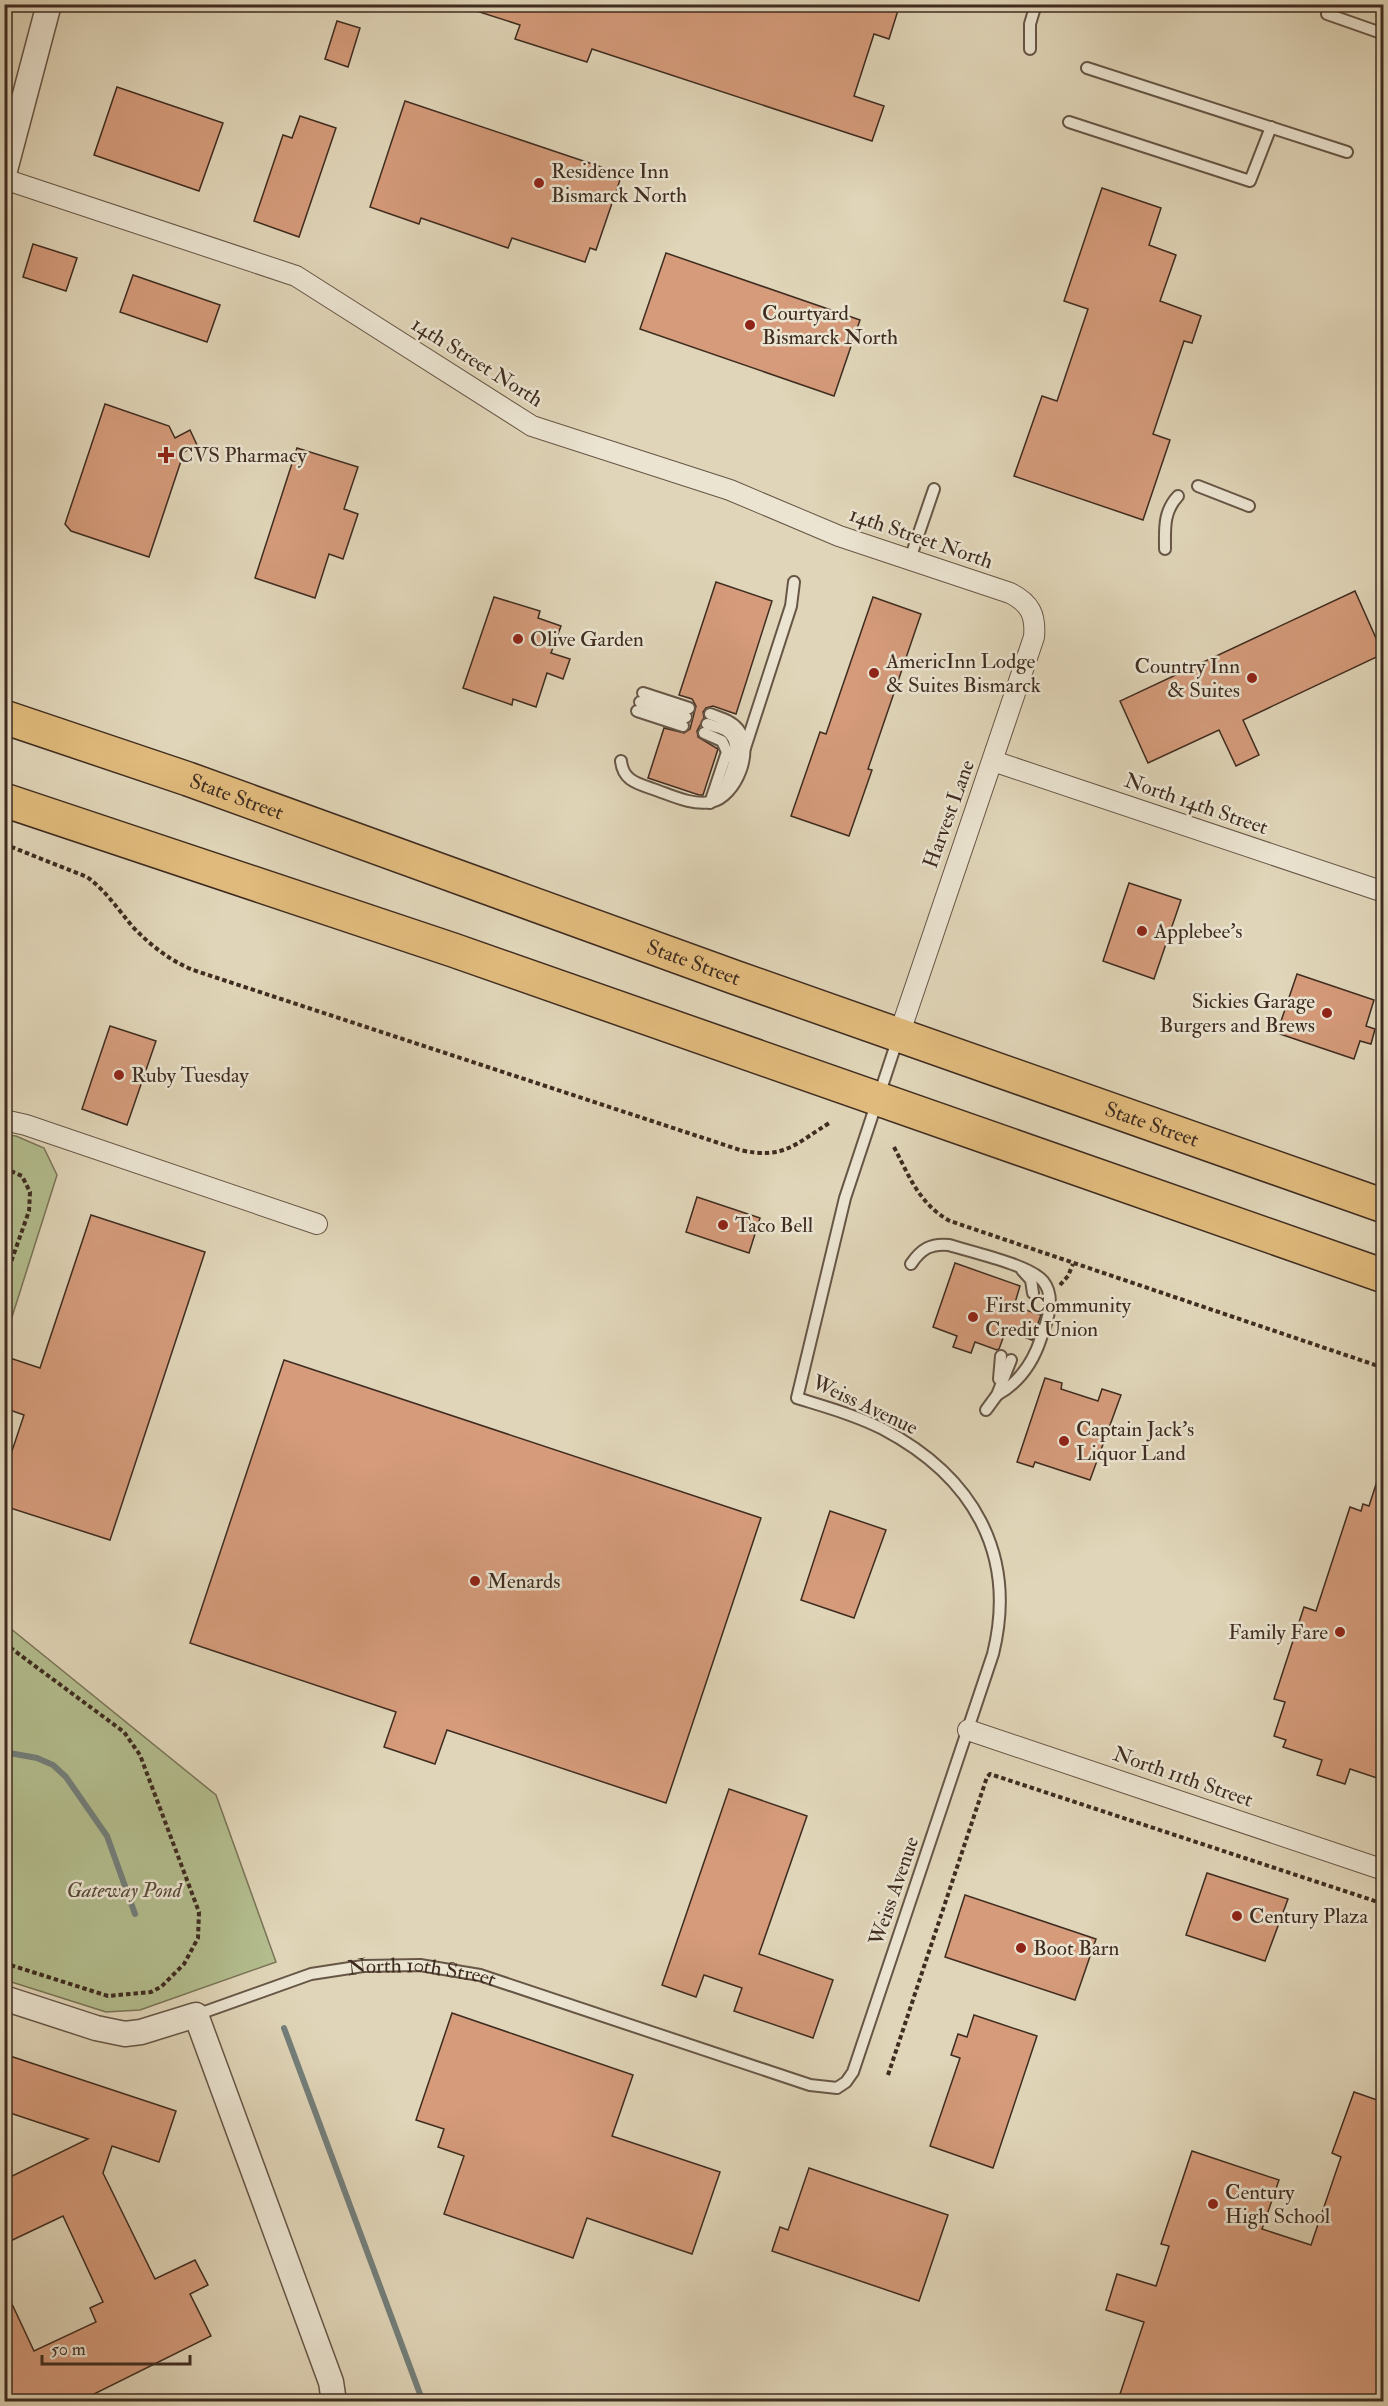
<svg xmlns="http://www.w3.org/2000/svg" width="1388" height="2406" font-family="'IM FELL Double Pica',serif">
	<rect width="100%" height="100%" fill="#e0d5b8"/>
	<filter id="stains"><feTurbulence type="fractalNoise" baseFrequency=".00333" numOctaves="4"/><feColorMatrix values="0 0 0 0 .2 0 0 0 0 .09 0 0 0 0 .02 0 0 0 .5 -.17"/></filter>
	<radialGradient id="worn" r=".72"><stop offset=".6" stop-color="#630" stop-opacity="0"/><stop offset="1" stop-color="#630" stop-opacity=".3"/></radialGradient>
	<g fill="#b3bd8e" stroke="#797457" stroke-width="1.5">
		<polygon points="5,1135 16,1136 44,1148 57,1175 5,1339"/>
		<polygon points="5,1624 216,1795 276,1962 140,2010 106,2012 5,1980"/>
	</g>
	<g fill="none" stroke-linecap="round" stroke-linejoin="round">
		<g stroke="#737f7b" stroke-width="6">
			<polyline points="4,1752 37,1758 53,1765 66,1777 107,1836 135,1914"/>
			<polyline points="284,2028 423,2402"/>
		</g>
	</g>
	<g fill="#d59b7b" stroke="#3f2c20" stroke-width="1.5">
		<polygon points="467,4 900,4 889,39 874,34 854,96 884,106 872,141 592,49 587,62 515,39 520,25 467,8"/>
		<polygon points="337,21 360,28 348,67 325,59"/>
		<polygon points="117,87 223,123 199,191 94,155"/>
		<polygon points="405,101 622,174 596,250 590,248 585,262 512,238 508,248 421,218 419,224 370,207"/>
		<polygon points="300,116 336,128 299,237 254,221 283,135 292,138"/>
		<polygon points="1102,188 1161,208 1149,245 1176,255 1160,301 1201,316 1192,343 1184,341 1153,434 1170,440 1143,520 1014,476 1042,396 1057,401 1088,309 1064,301"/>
		<polygon points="33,244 77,258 66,291 23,277"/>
		<polygon points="666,253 860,320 834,396 640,329"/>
		<polygon points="133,275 220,305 207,342 120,312"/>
		<polygon points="105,404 169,426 175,438 190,430 197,445 184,452 149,557 71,531 65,524"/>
		<polygon points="297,448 358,467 344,509 358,514 343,559 329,554 315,598 255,578"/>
		<polygon points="716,582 772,601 736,714 713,706 706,708 703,712 704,718 697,731 698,737 718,749 703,795 699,795 648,778 664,728 684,733 690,729 696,706 692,699 679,695"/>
		<polygon points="1355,591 1383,654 1243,720 1259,755 1236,766 1219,730 1148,763 1120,701"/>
		<polygon points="494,597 540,611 538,618 561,626 551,653 570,659 563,679 547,673 536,707 513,699 512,705 463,688"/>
		<polygon points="873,597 921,614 868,769 872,770 849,836 791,816 820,732 826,734"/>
		<polygon points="1129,883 1181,900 1154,979 1103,961"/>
		<polygon points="1297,974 1374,1000 1366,1026 1375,1029 1371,1044 1360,1041 1354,1059 1277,1033"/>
		<polygon points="110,1026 156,1041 127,1125 82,1109"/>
		<polygon points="697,1197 760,1218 749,1253 686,1232"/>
		<polygon points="91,1215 205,1252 110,1540 4,1506 4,1475 24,1415 4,1408 4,1356 40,1368"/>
		<polygon points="955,1263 1020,1286 1014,1306 1041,1315 1032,1340 1006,1330 999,1349 997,1350 975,1342 971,1353 953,1347 957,1336 933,1327"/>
		<polygon points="284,1360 761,1518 666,1803 447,1730 435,1764 384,1747 396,1712 190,1643"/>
		<polygon points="1045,1378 1062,1383 1061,1389 1098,1401 1102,1389 1121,1395 1090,1480 1035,1462 1033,1467 1017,1462"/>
		<polygon points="1380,1472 1383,1472 1383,1780 1350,1769 1345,1784 1317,1775 1322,1760 1283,1747 1286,1740 1274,1736 1285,1702 1274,1699 1304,1607 1316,1611 1350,1507 1361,1511 1363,1504 1369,1506"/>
		<polygon points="830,1511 886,1530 854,1618 801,1600"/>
		<polygon points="729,1789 807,1816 759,1954 833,1980 813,2038 734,2011 742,1988 704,1975 696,1997 662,1985"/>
		<polygon points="1207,1873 1288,1899 1265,1961 1186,1935"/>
		<polygon points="965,1895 1096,1939 1075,2000 945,1957"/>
		<polygon points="452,2013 633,2075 612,2136 720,2172 692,2254 587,2218 573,2258 444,2214 464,2156 438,2147 444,2129 416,2120"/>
		<polygon points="974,2015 1037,2036 993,2168 930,2146 960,2058 951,2055 958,2034 967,2037"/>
		<polygon points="4,2054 176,2111 159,2162 112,2146 103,2173 155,2279 195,2260 208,2285 190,2294 211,2336 78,2402 4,2402 4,2287 34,2351 96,2322 90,2308 103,2302 63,2216 4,2244 4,2180 88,2139 4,2111"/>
		<polygon points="1354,2092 1383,2102 1383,2402 1321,2402 1304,2396 1302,2402 1143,2402 1120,2394 1144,2322 1106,2310 1117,2274 1156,2286 1169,2246 1161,2244 1192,2151 1279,2180 1262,2229 1311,2245 1341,2157 1332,2153"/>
		<polygon points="809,2168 948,2215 919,2301 772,2251 780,2227 788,2230"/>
	</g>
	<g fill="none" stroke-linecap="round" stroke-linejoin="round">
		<defs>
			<g id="service">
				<polyline points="1330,4 1327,14 1384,34"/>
				<polyline points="1030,49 1030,24 1036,4"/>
				<polyline points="1087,68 1347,152"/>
				<polyline points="4,98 23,104"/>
				<polyline points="1069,122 1250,181 1271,127"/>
				<polyline points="1198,486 1249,506"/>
				<path d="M 1165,549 C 1165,529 1163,512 1178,496"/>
				<polyline points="910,559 934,489"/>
				<polyline points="643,693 689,708"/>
				<polyline points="640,702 686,717"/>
				<polyline points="637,711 683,726"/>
				<path d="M 707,724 C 712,726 719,727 725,730 C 746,742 730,776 723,792"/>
				<polyline points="704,733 722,741 727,752 710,803"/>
				<polyline points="745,748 791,606 794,582"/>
				<path d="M 621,761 C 623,780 636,783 653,789 C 671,795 692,806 711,802 C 736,797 755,750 738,729 C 731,720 720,718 710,714"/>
				<path d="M 911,1264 C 921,1249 931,1243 949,1245 C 971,1252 1030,1265 1043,1281 C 1048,1287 1050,1296 1050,1303 C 1050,1315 1045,1327 1041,1338 C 1033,1363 1020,1382 997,1395"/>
				<polyline points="1022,1270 1031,1280 1033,1293"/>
				<polyline points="999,1379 1001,1356"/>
				<polyline points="986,1410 997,1395 1011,1360"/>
				<path id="s1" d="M 196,2015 L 311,1974 L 363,1966 L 420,1965 L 480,1975 L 810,2085 L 837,2088 L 846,2082 L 853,2072 L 993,1654 C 1018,1553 972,1476 883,1429 C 855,1415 826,1407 797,1398 L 845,1198 L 898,1038"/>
			</g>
			<g id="minor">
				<path d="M 4,179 L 296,276 L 532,426 L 730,490 L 839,536 L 1010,593 C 1030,603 1036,615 1034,637 L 899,1035"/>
				<polyline points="993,761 1384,892"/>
				<polyline points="4,1120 26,1125 317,1224"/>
				<polyline points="968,1730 1384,1870"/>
			</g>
			<g id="tertiary">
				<polyline points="4,174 49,4"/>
				<polyline points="4,1998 96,2028 125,2034 141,2032 196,2015 331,2382 334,2402"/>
			</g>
			<g id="trunk">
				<path id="s2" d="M 4,717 L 188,779 L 734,977 L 1384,1206"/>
				<polyline points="4,800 453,950 1384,1276"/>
			</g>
		</defs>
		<use href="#service" stroke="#675646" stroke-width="14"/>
		<use href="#minor" stroke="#675646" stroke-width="22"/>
		<use href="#tertiary" stroke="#675646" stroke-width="27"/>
		<use href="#trunk" stroke="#3f2c20" stroke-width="36"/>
		<g stroke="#3f2c20" stroke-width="4" stroke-dasharray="4.5 3" stroke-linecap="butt">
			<path d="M 4,844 L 87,877 C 105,890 118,909 132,926 C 150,945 169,960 193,970 L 740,1150 C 785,1160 796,1143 831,1122"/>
			<path d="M 894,1147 C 909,1176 920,1205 950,1221 L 1384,1368"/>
			<polyline points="4,1168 22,1176 30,1192 29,1211 4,1282"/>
			<polyline points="1060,1285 1068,1276 1073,1264"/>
			<polyline points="4,1643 124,1732 140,1755 199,1912 198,1938 184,1964 161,1987 151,1992 108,1996 4,1963"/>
			<polyline points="888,2075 987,1777 990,1774 1384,1904"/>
			<polyline points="1199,2402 1201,2395"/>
			<polyline points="1315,2402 1316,2400"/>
		</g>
		<use href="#service" stroke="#ebe4d1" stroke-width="10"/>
		<use href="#minor" stroke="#ebe4d1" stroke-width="20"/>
		<use href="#tertiary" stroke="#ebe4d1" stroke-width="24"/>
		<use href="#trunk" stroke="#e0ba7c" stroke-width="33"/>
	</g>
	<g fill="#8f2418" stroke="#ebe4d1" stroke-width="2">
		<circle cx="539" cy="183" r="6"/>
		<circle cx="750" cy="325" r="6"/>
		<path d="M163 446h6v6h6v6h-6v6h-6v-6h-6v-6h6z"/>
		<circle cx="518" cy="639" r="6"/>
		<circle cx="874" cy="673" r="6"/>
		<circle cx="1252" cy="678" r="6"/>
		<circle cx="1142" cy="931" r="6"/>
		<circle cx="1327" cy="1013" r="6"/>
		<circle cx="119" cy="1075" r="6"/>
		<circle cx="723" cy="1225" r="6"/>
		<circle cx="973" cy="1317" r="6"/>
		<circle cx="1064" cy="1441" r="6"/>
		<circle cx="475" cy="1581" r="6"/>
		<circle cx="1340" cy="1632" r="6"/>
		<circle cx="1237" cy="1916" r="6"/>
		<circle cx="1021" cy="1948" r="6"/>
		<circle cx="1213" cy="2204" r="6"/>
	</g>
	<g text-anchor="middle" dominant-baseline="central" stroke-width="5" stroke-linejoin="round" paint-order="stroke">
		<g font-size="21" fill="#3f2c20" stroke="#ebe4d1" text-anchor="start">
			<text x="551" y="171">Residence Inn<tspan x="551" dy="24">Bismarck North</tspan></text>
			<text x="762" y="313">Courtyard<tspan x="762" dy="24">Bismarck North</tspan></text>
			<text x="178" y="455">CVS Pharmacy</text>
			<text x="530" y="639">Olive Garden</text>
			<text x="886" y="661">AmericInn Lodge<tspan x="886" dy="24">&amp; Suites Bismarck</tspan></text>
			<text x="1240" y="666" text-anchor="end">Country Inn<tspan x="1240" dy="24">&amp; Suites</tspan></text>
			<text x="1154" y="931">Applebee's</text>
			<text x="1315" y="1001" text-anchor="end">Sickies Garage<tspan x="1315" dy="24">Burgers and Brews</tspan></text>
			<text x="131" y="1075">Ruby Tuesday</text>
			<text x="735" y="1225">Taco Bell</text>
			<text x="985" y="1305">First Community<tspan x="985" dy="24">Credit Union</tspan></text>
			<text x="1076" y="1429">Captain Jack's<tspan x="1076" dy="24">Liquor Land</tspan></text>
			<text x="487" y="1581">Menards</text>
			<text x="1328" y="1632" text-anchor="end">Family Fare</text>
			<text x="1249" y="1916">Century Plaza</text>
			<text x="1033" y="1948">Boot Barn</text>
			<text x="1225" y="2192">Century<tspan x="1225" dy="24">High School</tspan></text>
		</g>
		<g font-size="21" fill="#3f2c20" stroke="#ebe4d1">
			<text transform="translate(477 362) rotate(32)">14th Street North</text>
			<text transform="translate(921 538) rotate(19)">14th Street North</text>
			<text stroke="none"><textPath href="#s2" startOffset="246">State Street</textPath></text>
			<text transform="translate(1196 804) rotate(19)">North 14th Street</text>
			<text transform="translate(949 814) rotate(-70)">Harvest Lane</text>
			<text stroke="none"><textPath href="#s2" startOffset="732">State Street</textPath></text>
			<text stroke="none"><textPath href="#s2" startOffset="1218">State Street</textPath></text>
			<text transform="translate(865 1405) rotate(25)">Weiss Avenue</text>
			<text transform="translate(1183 1777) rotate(19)">North 11th Street</text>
			<text transform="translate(894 1891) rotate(-71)">Weiss Avenue</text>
			<text stroke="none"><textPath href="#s1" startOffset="234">North 10th Street</textPath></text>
		</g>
		<g font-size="21" font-style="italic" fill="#564936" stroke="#ebe4d1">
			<text x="124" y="1890">Gateway Pond</text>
		</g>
	</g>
	<rect width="1388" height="2406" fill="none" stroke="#e0d5b8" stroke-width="24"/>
	<rect x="6" y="6" width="1376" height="2394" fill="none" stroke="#3f2c20" stroke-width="3"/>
	<rect x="12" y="12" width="1364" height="2382" fill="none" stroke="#3f2c20" stroke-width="1.5"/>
	<path d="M42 2355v9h148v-9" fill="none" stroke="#3f2c20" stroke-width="3"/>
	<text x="51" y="2355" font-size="18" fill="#3f2c20" stroke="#ebe4d1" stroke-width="4.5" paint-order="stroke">50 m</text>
	<rect width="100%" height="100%" filter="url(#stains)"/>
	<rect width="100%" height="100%" fill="url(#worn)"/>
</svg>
